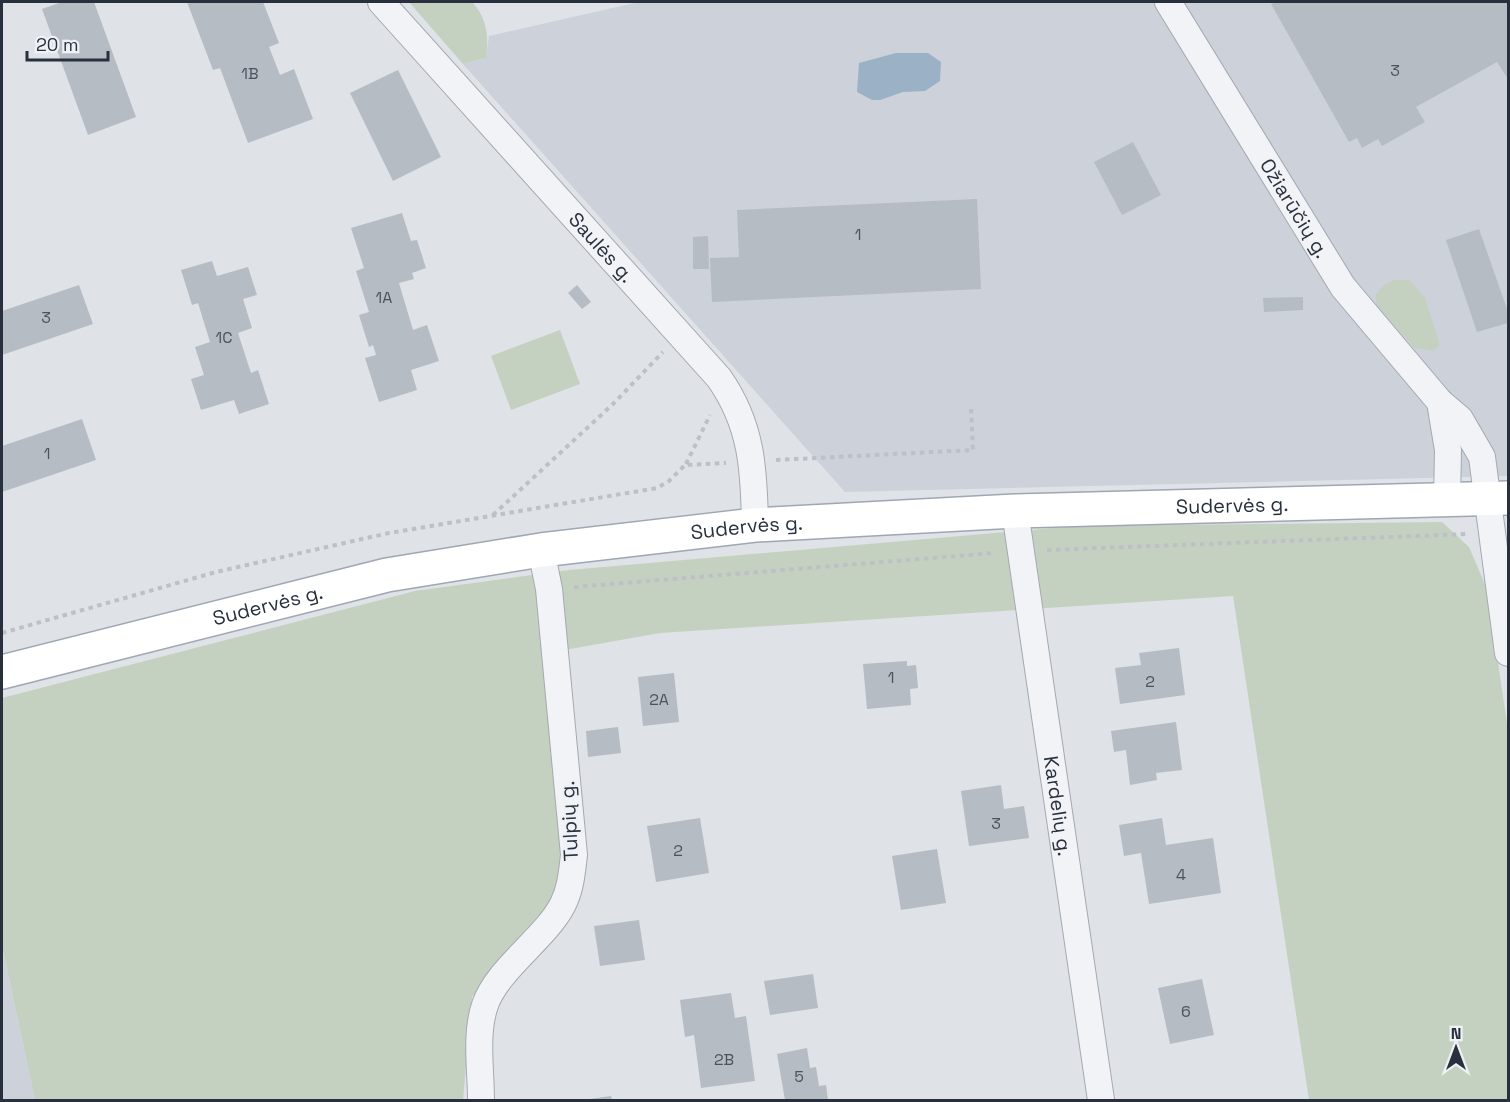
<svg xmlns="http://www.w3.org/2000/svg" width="1510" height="1102" font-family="'Space Grotesk',sans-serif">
	<rect width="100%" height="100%" fill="#dfe2e7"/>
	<g fill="#cdd1d9">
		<polygon points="639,2 1508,2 1508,476 845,492 463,64 486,58 489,36"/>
		<polygon points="2,947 35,1100 2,1100"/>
	</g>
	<g fill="#c5d1c0">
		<path d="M 409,2 L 472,2 C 487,18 489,37 486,58 L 463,64 Z"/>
		<polygon points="1394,280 1410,280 1425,298 1440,345 1434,351 1414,348 1376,305 1376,295 1383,286"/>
		<polygon points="560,330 580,384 511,410 491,356"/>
		<polygon points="1442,522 1469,547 1487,589 1508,730 1508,1100 1309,1100 1233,596 660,633 542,654 562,810 558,897 472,997 463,1100 35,1100 2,946 2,698 415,591 569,570 1077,526"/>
	</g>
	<polygon fill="#9bb1c6" points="896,53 928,53 941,62 940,81 925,91 903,92 880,100 872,100 857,92 859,63"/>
	<g fill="#b6bcc4">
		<polygon points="62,2 94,2 136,117 88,135 42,9"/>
		<polygon points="187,2 263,2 279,43 269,47 280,75 294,69 313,119 248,143 220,68 213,70"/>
		<polygon points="1276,2 1508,2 1508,79 1497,62 1416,107 1425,122 1382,146 1378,139 1362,148 1357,138 1349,142 1271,4"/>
		<polygon points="398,70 441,157 393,181 350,93"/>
		<polygon points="1133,142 1161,195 1122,215 1094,162"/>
		<polygon points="977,199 981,289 712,302 710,258 739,257 737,210"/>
		<polygon points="402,213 411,241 417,240 426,268 412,273 414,279 399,283 413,330 427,325 439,361 411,370 417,390 379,402 365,358 376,355 373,345 369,347 359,315 369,312 356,271 364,268 351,228"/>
		<polygon points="1479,229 1508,312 1508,323 1477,332 1446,240"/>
		<polygon points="708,236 709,269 693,269 693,237"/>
		<polygon points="212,261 217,276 248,267 257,295 243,299 252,328 238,333 251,373 258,370 269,404 239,414 234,400 201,410 191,379 204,375 195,347 210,342 198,303 192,305 181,270"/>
		<polygon points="79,285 93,324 2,355 2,311"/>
		<polygon points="577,285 591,302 582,309 568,293"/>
		<polygon points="1303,297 1303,310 1264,312 1263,298"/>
		<polygon points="82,419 96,460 2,492 2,446"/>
		<polygon points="1179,648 1185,695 1120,704 1115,668 1141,665 1139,653"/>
		<polygon points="907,661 907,666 916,665 918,688 910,689 911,705 867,709 863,664"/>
		<polygon points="674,673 679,722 643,726 638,677"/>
		<polygon points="1176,722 1182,770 1156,773 1157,780 1130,785 1126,750 1114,752 1111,731"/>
		<polygon points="618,727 621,753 588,757 586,731"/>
		<polygon points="1001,785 1004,809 1024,806 1029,838 969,846 961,791"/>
		<polygon points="700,818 709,873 656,882 647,826"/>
		<polygon points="1162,818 1166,845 1213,838 1221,893 1149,904 1141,853 1124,856 1119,825"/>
		<polygon points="937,849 946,903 901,910 892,856"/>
		<polygon points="639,920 645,960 600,966 594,926"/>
		<polygon points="813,974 818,1008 770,1015 764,981"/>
		<polygon points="1202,979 1214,1035 1170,1044 1158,988"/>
		<polygon points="731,993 735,1018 746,1016 755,1081 701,1088 694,1035 685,1037 680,1000"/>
		<polygon points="807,1048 810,1068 816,1067 819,1086 826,1085 828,1100 785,1100 777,1054"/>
		<polygon points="611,1096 612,1100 590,1100 590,1099"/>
	</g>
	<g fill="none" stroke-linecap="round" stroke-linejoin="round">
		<defs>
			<g id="street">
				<path id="s1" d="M 381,2 L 719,378 C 752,425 754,469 755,525"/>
				<path id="s2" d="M 1168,2 L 1343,287 L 1440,402 L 1460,419 L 1482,457 L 1508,653"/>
				<polyline points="1440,402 1448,450 1447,499"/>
				<path id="s3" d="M 1015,511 L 1101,1100"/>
				<path d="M 481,1100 C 481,1070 475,1034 485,1005 C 498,968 546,938 563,904 C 571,888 572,871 574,855 L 549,589 L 541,550"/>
			</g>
			<g id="primary">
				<path id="s4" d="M 2,672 L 387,575 L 541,550 L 755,525 L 1015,511 L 1508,498"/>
			</g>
		</defs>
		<use href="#street" stroke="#a4a9b1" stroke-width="28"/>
		<use href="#primary" stroke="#9ea7b3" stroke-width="36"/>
		<g stroke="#bdc0c6" stroke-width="4" stroke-dasharray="4.5 4.5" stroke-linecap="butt">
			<polyline points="776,460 973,450 971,409"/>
			<polyline points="686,464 710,415"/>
			<polyline points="493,515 612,405 663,352"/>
			<polyline points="1047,550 1468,534"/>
			<polyline points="574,587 994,553"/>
			<polyline points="2,633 216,572 389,533 657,488 669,481 685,465 726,463"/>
		</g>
		<use href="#street" stroke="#f1f3f6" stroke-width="26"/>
		<use href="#primary" stroke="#fff" stroke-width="33"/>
	</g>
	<g text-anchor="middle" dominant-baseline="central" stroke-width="4.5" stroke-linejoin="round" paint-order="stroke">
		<g font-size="16" fill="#4c5360">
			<text x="1395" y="70">3</text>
			<text x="250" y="73">1B</text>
			<text x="858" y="234">1</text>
			<text x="384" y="297">1A</text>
			<text x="46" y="317">3</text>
			<text x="224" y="337">1C</text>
			<text x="47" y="453">1</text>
			<text x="891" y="677">1</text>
			<text x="1150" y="681">2</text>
			<text x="659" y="699">2A</text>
			<text x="996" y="823">3</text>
			<text x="678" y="850">2</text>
			<text x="1181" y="874">4</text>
			<text x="1186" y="1011">6</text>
			<text x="724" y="1059">2B</text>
			<text x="799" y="1076">5</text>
		</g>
		<g font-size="20" fill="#28303e" stroke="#eef1f5">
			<text stroke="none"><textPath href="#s2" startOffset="242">Ožiarūčių g.</textPath></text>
			<text stroke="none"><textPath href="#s1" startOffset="330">Saulės g.</textPath></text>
			<text stroke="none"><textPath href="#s4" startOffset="1246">Sudervės g.</textPath></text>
			<text stroke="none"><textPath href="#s4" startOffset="760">Sudervės g.</textPath></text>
			<text stroke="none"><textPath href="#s4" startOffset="274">Sudervės g.</textPath></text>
			<text stroke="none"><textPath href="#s3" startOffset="298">Kardelių g.</textPath></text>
			<text transform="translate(569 821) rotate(-93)">Tulpių g.</text>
		</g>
	</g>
	<rect width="1510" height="1102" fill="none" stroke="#28303e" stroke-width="6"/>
	<g transform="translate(1456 1048)" stroke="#eef1f5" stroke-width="4.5" paint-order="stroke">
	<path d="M0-4.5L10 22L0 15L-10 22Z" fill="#28303e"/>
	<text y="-9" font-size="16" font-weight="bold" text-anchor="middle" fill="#28303e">N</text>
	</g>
	<path d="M27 51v9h81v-9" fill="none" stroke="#28303e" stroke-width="3"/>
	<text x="36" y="51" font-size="18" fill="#28303e" stroke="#eef1f5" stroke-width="4.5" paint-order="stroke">20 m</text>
</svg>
